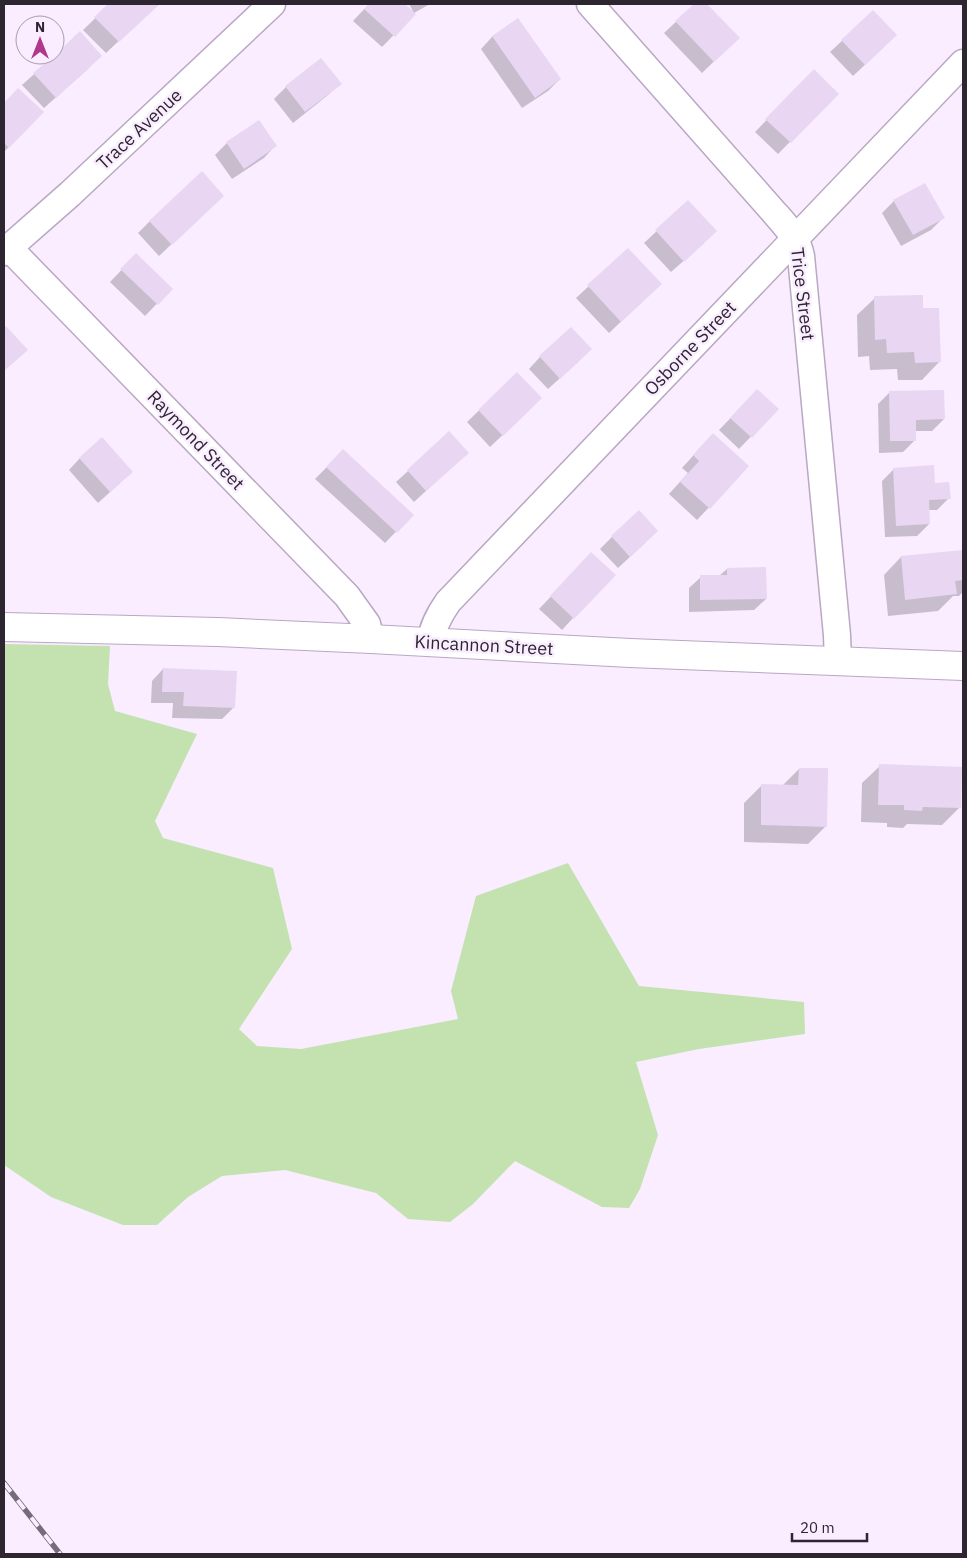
<svg xmlns="http://www.w3.org/2000/svg" width="967" height="1558" font-family="'IBM Plex Sans',sans-serif">
	<rect width="100%" height="100%" fill="#f9edff"/>
	<polygon fill="#c4e2b0" points="4,644 110,646 108,684 115,711 197,734 155,821 163,838 273,868 292,949 239,1029 257,1046 301,1049 458,1019 451,991 476,896 568,863 639,986 804,1002 805,1034 699,1049 636,1062 658,1135 640,1189 629,1208 602,1207 515,1161 473,1204 450,1222 408,1219 376,1193 285,1170 222,1176 188,1197 157,1225 123,1225 51,1197 4,1165"/>
	<g fill="#0003">
		<polygon points="110,4 158,4 106,53 83,30"/>
		<polygon points="369,4 403,4 414,14 382,47 353,21"/>
		<polygon points="409,4 430,4 414,13"/>
		<polygon points="695,4 705,4 738,38 702,73 664,33"/>
		<polygon points="873,12 884,47 853,76 830,52"/>
		<polygon points="518,20 560,79 548,91 522,108 481,49 492,37"/>
		<polygon points="80,33 89,68 44,108 22,85"/>
		<polygon points="321,60 340,83 328,95 293,123 274,99 286,87"/>
		<polygon points="814,71 837,94 778,154 755,132"/>
		<polygon points="18,90 42,112 4,152 4,104"/>
		<polygon points="227,143 275,146 264,158 232,179 215,155"/>
		<polygon points="894,201 943,218 931,230 901,246 882,213"/>
		<polygon points="688,202 704,243 671,272 644,243"/>
		<polygon points="211,207 159,256 138,233 150,221"/>
		<polygon points="628,250 648,296 609,333 576,298"/>
		<polygon points="136,255 171,289 145,316 110,282"/>
		<polygon points="875,298 922,309 939,362 922,380 898,380 897,369 870,370 869,356 858,357 857,315"/>
		<polygon points="540,357 579,361 548,389 529,369"/>
		<polygon points="517,374 529,410 490,447 467,422"/>
		<polygon points="890,392 944,419 932,431 915,431 915,440 903,452 879,453 878,404"/>
		<polygon points="746,402 777,409 739,449 719,430"/>
		<polygon points="701,447 748,466 697,520 669,494 688,473 682,468"/>
		<polygon points="343,451 412,515 385,543 315,479"/>
		<polygon points="80,458 120,483 98,503 69,470"/>
		<polygon points="455,464 414,502 396,482 408,471"/>
		<polygon points="894,469 933,484 949,498 937,510 928,510 929,524 917,536 885,537 882,481"/>
		<polygon points="612,537 645,543 618,568 600,549"/>
		<polygon points="963,551 963,592 959,596 953,596 938,611 888,616 884,575 901,557"/>
		<polygon points="580,566 573,618 562,630 539,609"/>
		<polygon points="727,569 766,599 754,610 689,612 689,588 701,577 719,576"/>
		<polygon points="163,669 234,707 222,719 172,718 173,703 151,703 152,681"/>
		<polygon points="880,766 960,807 942,825 907,824 903,828 887,827 887,823 861,822 862,783"/>
		<polygon points="799,769 826,826 808,844 744,842 744,803 762,785 782,786"/>
	</g>
	<g fill="#e9d6f3">
		<polygon points="108,4 160,4 119,42 94,17"/>
		<polygon points="369,4 405,4 416,14 395,37 364,9"/>
		<polygon points="694,4 707,4 740,38 714,62 675,21"/>
		<polygon points="873,10 897,35 865,65 841,40"/>
		<polygon points="518,18 561,79 535,98 492,36"/>
		<polygon points="80,31 102,56 56,98 33,73 55,55"/>
		<polygon points="321,58 342,84 305,112 285,86"/>
		<polygon points="814,69 839,94 791,143 765,119"/>
		<polygon points="18,88 44,112 9,148 4,143 4,103"/>
		<polygon points="259,120 277,146 244,169 226,142"/>
		<polygon points="202,171 224,196 172,245 149,221"/>
		<polygon points="925,183 945,218 913,235 893,200"/>
		<polygon points="688,200 717,231 684,262 655,230"/>
		<polygon points="628,248 662,284 621,322 587,285"/>
		<polygon points="136,253 173,289 158,305 120,269"/>
		<polygon points="923,295 923,308 939,308 941,362 915,363 914,352 887,353 886,339 875,340 874,296"/>
		<polygon points="6,326 28,350 4,371 4,329"/>
		<polygon points="571,327 592,349 560,379 539,356"/>
		<polygon points="517,372 542,398 503,436 478,410"/>
		<polygon points="757,389 779,409 752,438 730,418"/>
		<polygon points="944,390 945,419 916,420 916,441 890,441 889,391"/>
		<polygon points="449,431 469,453 426,491 407,470"/>
		<polygon points="713,433 749,466 710,509 680,482 699,461 693,455"/>
		<polygon points="102,437 133,472 110,492 79,458"/>
		<polygon points="343,449 414,515 397,533 326,467"/>
		<polygon points="934,465 935,483 949,482 951,499 929,500 930,524 896,526 893,468"/>
		<polygon points="639,510 658,531 630,557 611,536"/>
		<polygon points="963,550 963,580 955,581 957,594 905,600 901,556"/>
		<polygon points="591,552 616,575 574,619 550,596"/>
		<polygon points="766,567 767,599 700,600 700,575 727,575 727,568"/>
		<polygon points="163,668 237,671 235,708 183,706 184,692 162,692"/>
		<polygon points="879,764 962,767 961,808 923,807 922,811 904,810 904,805 878,805"/>
		<polygon points="799,768 828,768 827,827 761,825 761,784 798,785"/>
	</g>
	<g fill="none" stroke-linecap="round" stroke-linejoin="round">
		<defs>
			<g id="minor">
				<path d="M 590,4 L 772,210 C 785,225 797,236 801,256 L 837,635 L 838,661"/>
				<polyline points="9,248 347,596 367,624 371,639"/>
				<polyline points="4,252 70,194 272,4"/>
				<path d="M 430,642 C 433,626 439,615 448,602 L 963,63"/>
			</g>
			<polyline id="tertiary" points="4,627 218,632 371,639 630,653 963,666"/>
		</defs>
		<use href="#minor" stroke="#baa7c3" stroke-width="29"/>
		<use href="#tertiary" stroke="#baa7c3" stroke-width="30"/>
		<use href="#minor" stroke="#fff" stroke-width="26"/>
		<use href="#tertiary" stroke="#fff" stroke-width="28"/>
		<defs>
			<polyline id="rail" points="4,1483 60,1554"/>
		</defs>
		<use href="#rail" stroke="#746c78" stroke-width="5.5"/>
		<use href="#rail" stroke="#f9edff" stroke-width="4" stroke-dasharray="11" stroke-linecap="butt"/>
	</g>
	<g text-anchor="middle" dominant-baseline="central" stroke-width="5" stroke-linejoin="round" paint-order="stroke">
		<g font-size="18" fill="#2d2630" stroke="#f9edff">
			<text transform="translate(139 129) rotate(-43)">Trace Avenue</text>
			<text transform="translate(803 294) rotate(83)">Trice Street</text>
			<text transform="translate(690 348) rotate(-46)">Osborne Street</text>
			<text transform="translate(196 440) rotate(46)">Raymond Street</text>
			<text transform="translate(484 645) rotate(3)">Kincannon Street</text>
		</g>
	</g>
	<rect width="967" height="1558" fill="none" stroke="#2d2630" stroke-width="10"/>
	<g transform="translate(40 40)"><circle r="24" fill="#f9edff" stroke="#a79dac"/>
	<path d="M0-4L9 19L0 12L-9 19Z" fill="#af378d"/>
	<text y="-8" font-size="14" font-weight="bold" text-anchor="middle" fill="#2d2630">N</text>
	</g>
	<path d="M792 1533v8h75v-8" fill="none" stroke="#2d2630" stroke-width="2.5"/>
	<text x="800" y="1533" font-size="15" fill="#2d2630" stroke="#f9edff" stroke-width="4" paint-order="stroke">20 m</text>
</svg>
